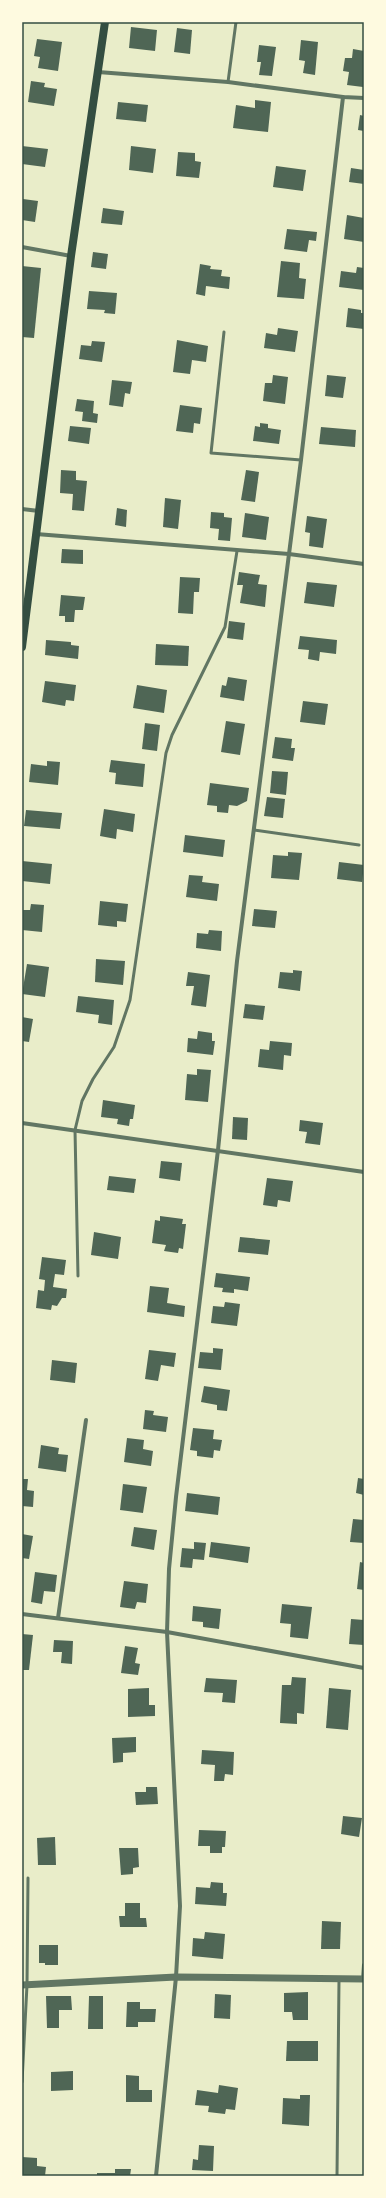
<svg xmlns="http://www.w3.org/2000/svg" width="386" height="2198" font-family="'Noto Sans',sans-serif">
	<rect width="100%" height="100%" fill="#e9edc9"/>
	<g fill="#4f6655">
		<polygon points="131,27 157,30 155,51 129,48"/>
		<polygon points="177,28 192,30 190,54 174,52"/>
		<polygon points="37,39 62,42 58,71 38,68 40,57 34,56"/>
		<polygon points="301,40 318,42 315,75 303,73 305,61 299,60"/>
		<polygon points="259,45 276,47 272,76 259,75 261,62 257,62"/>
		<polygon points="353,49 364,51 363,87 347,85 349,72 343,71 345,58 352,58"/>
		<polygon points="31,81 45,83 44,87 57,89 54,106 28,102"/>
		<polygon points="255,100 271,102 268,132 233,128 236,105 255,108"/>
		<polygon points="118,102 148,105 146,122 116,119"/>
		<polygon points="360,115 364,116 364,131 358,130"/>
		<polygon points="22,146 48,149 45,167 22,164"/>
		<polygon points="131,146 156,149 153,173 129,170"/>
		<polygon points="178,152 195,153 195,161 201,162 199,178 176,176"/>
		<polygon points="276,166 306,170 303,191 273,187"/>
		<polygon points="351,168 364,170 364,184 349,182"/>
		<polygon points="23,199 38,201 35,222 22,220"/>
		<polygon points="103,208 124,211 122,225 101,223"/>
		<polygon points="347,215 364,218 364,242 344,239"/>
		<polygon points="287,229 317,232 316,241 309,240 307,252 284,249"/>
		<polygon points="93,252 108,254 106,269 91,267"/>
		<polygon points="281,261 300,263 299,278 306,279 304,299 277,297"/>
		<polygon points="200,264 211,266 210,269 222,270 221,276 230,277 229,289 206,286 205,296 196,294"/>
		<polygon points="22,266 41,268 34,338 22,337"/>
		<polygon points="357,267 364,268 364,290 339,287 341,271 356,273"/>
		<polygon points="89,291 117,293 115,314 104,313 105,310 87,309"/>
		<polygon points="348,308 361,310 361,313 364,313 364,329 346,327"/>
		<polygon points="278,328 298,331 295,352 264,348 266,333 277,335"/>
		<polygon points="177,340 208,346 206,362 192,360 190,374 173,372"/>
		<polygon points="92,341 105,342 102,362 79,359 81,345 91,346"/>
		<polygon points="273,375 288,377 285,404 263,401 265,383 272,383"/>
		<polygon points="327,375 346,377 343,398 325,396"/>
		<polygon points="112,380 132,382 130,394 125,393 123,407 109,405"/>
		<polygon points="77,399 94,401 93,413 98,414 97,423 82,421 83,412 75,411"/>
		<polygon points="180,405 202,408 200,424 194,423 193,433 176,431"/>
		<polygon points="260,423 268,424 268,428 281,430 279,444 253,441 255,426 260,427"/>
		<polygon points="70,426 91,428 89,444 68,441"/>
		<polygon points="321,427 356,430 355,447 319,444"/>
		<polygon points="61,470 76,471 76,480 87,481 84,511 72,510 73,494 60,493"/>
		<polygon points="246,470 259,472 255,502 241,500"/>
		<polygon points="165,498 181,500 178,529 163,527"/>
		<polygon points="117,508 127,510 126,527 115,525"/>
		<polygon points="211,512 224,513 224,517 232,518 230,541 218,540 219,529 210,528"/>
		<polygon points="245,513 269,517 266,540 242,537"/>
		<polygon points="307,516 327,519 323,548 309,546 310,533 305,532"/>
		<polygon points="62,549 83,550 83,564 61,563"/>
		<polygon points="239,572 260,575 258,584 267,585 265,607 240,603 243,585 237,585"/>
		<polygon points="180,577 200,578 199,592 194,592 193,614 178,613"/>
		<polygon points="307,582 337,585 334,607 304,603"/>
		<polygon points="61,595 85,597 83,610 75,610 74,622 65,622 65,616 59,616"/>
		<polygon points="229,621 245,623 243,640 227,638"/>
		<polygon points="300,636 337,640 336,654 320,652 319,661 308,659 309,650 298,649"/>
		<polygon points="46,640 71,642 71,645 79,646 78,659 45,655"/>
		<polygon points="156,644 189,646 188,666 155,665"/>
		<polygon points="228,677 247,680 244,701 220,697 222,685 226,686"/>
		<polygon points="45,681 76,685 74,701 66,700 65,706 42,702"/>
		<polygon points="137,685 167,690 164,713 133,708"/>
		<polygon points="303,701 328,704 325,725 300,722"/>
		<polygon points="226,721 245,724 240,755 221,752"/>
		<polygon points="145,723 160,725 157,751 142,749"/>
		<polygon points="275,737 292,739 291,748 295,748 293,761 272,758"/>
		<polygon points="111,760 145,764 143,787 115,784 116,773 109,772"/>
		<polygon points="47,761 60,762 58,785 29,782 31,764 47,766"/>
		<polygon points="272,771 288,772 286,795 270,793"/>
		<polygon points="210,783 249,788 247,801 237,806 229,805 228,813 217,812 217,806 207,805"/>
		<polygon points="267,797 285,799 283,818 264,816"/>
		<polygon points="104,809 135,814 133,832 117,829 116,839 100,836"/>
		<polygon points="26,810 62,813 60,829 24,826"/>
		<polygon points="185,835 225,840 223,857 183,852"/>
		<polygon points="288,852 302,853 299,880 271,878 273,855 288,856"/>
		<polygon points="22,861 52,864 50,884 22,881"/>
		<polygon points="339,862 364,865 362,882 337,879"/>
		<polygon points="189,875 203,876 202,882 219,884 217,901 186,897"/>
		<polygon points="100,901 128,904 126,922 117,921 117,927 98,925"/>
		<polygon points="31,904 44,905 42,932 22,930 22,910 30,910"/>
		<polygon points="254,909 277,911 275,928 252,926"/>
		<polygon points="209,930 222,931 221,951 196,948 197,933 208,934"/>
		<polygon points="96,959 125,961 123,985 95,982"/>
		<polygon points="27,964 49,967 45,997 22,994"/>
		<polygon points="293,970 302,971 300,991 278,988 280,972 293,973"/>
		<polygon points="188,972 210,975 206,1007 191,1005 194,986 186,986"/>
		<polygon points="78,996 114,1000 112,1025 98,1023 99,1015 76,1012"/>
		<polygon points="245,1004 265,1006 263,1020 243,1018"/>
		<polygon points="22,1017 33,1019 29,1042 22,1041"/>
		<polygon points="198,1031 212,1033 212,1041 215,1041 213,1055 187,1052 188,1038 197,1039"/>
		<polygon points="270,1041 292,1043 291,1056 284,1055 283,1070 258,1067 260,1049 269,1050"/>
		<polygon points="197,1069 211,1070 208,1102 185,1100 187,1074 197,1075"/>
		<polygon points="103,1100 135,1105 133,1119 130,1119 129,1126 117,1124 118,1119 101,1117"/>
		<polygon points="233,1117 248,1118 247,1140 232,1139"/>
		<polygon points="300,1120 323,1123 320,1145 305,1143 307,1132 299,1131"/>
		<polygon points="161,1161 182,1163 180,1181 159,1178"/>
		<polygon points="109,1176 136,1179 134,1193 107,1190"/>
		<polygon points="267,1178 293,1181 290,1202 278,1200 277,1207 263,1205"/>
		<polygon points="160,1216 183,1219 182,1224 186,1224 183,1249 179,1248 178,1253 164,1251 166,1245 152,1243 155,1220 160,1221"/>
		<polygon points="94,1232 121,1237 118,1259 91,1255"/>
		<polygon points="240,1237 270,1240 268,1255 238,1252"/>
		<polygon points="42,1257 66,1260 64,1275 55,1274 53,1287 67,1289 66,1298 62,1298 57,1306 52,1305 51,1310 36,1308 38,1290 44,1291 45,1280 39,1279"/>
		<polygon points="216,1273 250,1277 248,1291 234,1289 234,1293 222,1292 223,1288 214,1287"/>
		<polygon points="150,1286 169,1288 167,1303 185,1306 184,1317 147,1312"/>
		<polygon points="225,1302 240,1304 237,1326 211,1323 213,1306 224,1307"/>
		<polygon points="213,1348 223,1349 221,1370 198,1368 200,1352 213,1353"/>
		<polygon points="149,1350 176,1353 174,1367 161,1365 158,1381 145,1379"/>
		<polygon points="52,1360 77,1363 75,1383 50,1380"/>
		<polygon points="204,1386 230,1390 227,1411 217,1410 217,1405 201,1402"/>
		<polygon points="145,1410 154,1411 153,1415 168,1417 166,1432 143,1429"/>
		<polygon points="193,1428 214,1430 213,1439 222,1440 220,1451 214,1450 213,1458 197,1456 197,1451 190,1450"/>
		<polygon points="127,1438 144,1440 143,1449 153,1451 151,1466 124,1462"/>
		<polygon points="41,1445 59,1448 58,1454 68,1455 66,1472 38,1468"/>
		<polygon points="358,1478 364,1479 364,1495 356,1493"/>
		<polygon points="22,1479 28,1479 27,1490 34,1491 33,1507 22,1506"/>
		<polygon points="123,1484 147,1487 143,1513 120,1510"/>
		<polygon points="187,1493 220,1497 218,1515 185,1511"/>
		<polygon points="353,1519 364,1520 364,1543 350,1542"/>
		<polygon points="134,1527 157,1530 154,1550 131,1546"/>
		<polygon points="22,1534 33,1536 29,1559 22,1558"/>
		<polygon points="194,1542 206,1543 204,1560 193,1559 192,1568 180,1567 182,1548 194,1549"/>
		<polygon points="211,1542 250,1547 248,1563 209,1557"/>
		<polygon points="360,1562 364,1563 364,1590 357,1589"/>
		<polygon points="35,1572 57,1575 55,1592 44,1591 42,1604 31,1602"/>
		<polygon points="124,1581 148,1584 146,1603 137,1602 135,1609 120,1607"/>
		<polygon points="282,1604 312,1607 308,1639 290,1637 291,1624 280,1623"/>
		<polygon points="193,1606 221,1609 219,1629 203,1627 203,1622 192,1621"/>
		<polygon points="351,1619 364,1620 364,1645 349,1644"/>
		<polygon points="22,1634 33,1635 29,1670 22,1670"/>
		<polygon points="54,1640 73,1641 72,1664 61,1663 62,1652 53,1652"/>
		<polygon points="125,1646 138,1648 135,1663 140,1664 138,1675 121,1673"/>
		<polygon points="292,1677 306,1678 304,1714 297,1713 297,1724 280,1723 282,1685 291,1685"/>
		<polygon points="206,1678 237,1680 235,1703 222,1702 223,1693 204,1692"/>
		<polygon points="149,1688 149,1705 155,1705 155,1716 128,1717 128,1689"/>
		<polygon points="329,1688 351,1690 348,1730 326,1728"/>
		<polygon points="136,1737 136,1752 123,1753 123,1762 113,1763 112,1738"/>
		<polygon points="202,1750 234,1752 233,1775 225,1774 224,1781 214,1781 215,1765 201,1764"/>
		<polygon points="146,1787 157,1787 158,1804 136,1805 135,1792 146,1792"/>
		<polygon points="343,1816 362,1818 359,1837 341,1834"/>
		<polygon points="199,1830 226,1831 225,1847 222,1847 222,1853 210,1853 210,1846 198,1846"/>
		<polygon points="55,1837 56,1865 38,1865 37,1838"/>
		<polygon points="119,1848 138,1848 139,1867 133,1868 133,1874 121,1875"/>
		<polygon points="211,1882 223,1883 223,1893 227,1893 226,1906 195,1904 196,1887 210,1888"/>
		<polygon points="125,1903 140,1903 140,1918 146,1918 147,1927 120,1927 119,1916 125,1916"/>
		<polygon points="322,1921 341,1922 340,1949 321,1949"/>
		<polygon points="205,1932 225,1934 223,1959 192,1956 193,1938 204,1939"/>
		<polygon points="39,1945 58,1945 58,1965 45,1965 45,1963 39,1963"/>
		<polygon points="308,1992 308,2020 293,2020 292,2012 284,2012 284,1993"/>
		<polygon points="215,1994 231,1995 230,2019 214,2018"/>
		<polygon points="46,1996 71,1996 72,2010 59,2010 59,2028 47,2028"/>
		<polygon points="89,1996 103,1996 103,2029 88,2029"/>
		<polygon points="127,2002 140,2002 140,2009 156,2009 155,2022 138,2022 138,2027 126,2027"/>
		<polygon points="287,2041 318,2041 318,2061 286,2061"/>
		<polygon points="73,2071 73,2090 51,2091 51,2072"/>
		<polygon points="126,2075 139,2076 139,2090 152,2090 152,2102 126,2102"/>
		<polygon points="219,2085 238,2088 235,2110 226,2109 225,2114 208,2112 209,2106 195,2105 197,2090 218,2093"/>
		<polygon points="300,2095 310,2095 309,2126 282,2124 283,2098 300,2099"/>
		<polygon points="199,2145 214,2146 213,2171 192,2170 193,2159 198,2160"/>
		<polygon points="22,2157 37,2158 37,2166 46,2167 45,2176 22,2176"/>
		<polygon points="115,2169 131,2169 130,2176 97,2176 97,2173 115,2173"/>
	</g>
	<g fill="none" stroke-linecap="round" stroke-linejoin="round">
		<g stroke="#617663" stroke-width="3">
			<polyline points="228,82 236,22"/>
			<polyline points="224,332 211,453 301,460"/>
			<polyline points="254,830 359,845"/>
			<polyline points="78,1276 75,1130 82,1101 93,1079 114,1047 130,1000 166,753 172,735 225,627 237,551"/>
			<polyline points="22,2082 27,1985 28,1878"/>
			<polyline points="337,2176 339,1980"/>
		</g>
		<g stroke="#617663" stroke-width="4">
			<polyline points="98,72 228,82 343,97 364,98"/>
			<polyline points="22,247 71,256"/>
			<polyline points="22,509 39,511"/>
			<polyline points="36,534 289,554 364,564"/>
			<polyline points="22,1123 364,1172"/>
			<polyline points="22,1614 167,1632 364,1668"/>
			<polyline points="58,1618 86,1420"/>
			<polyline points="363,1980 364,1965"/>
			<polyline points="156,2176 176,1977 180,1906 167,1632 169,1569 176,1497 218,1150 237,961 301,460 343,97"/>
		</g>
		<polyline stroke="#617663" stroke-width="7" points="22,1985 176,1977 364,1979"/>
		<polyline stroke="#344e41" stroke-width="8" points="22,647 71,256 105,22"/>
	</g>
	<rect width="386" height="2198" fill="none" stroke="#fefae0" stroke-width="46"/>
	<rect x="23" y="23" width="340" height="2152" fill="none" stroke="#344e41" stroke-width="1.5"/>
</svg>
